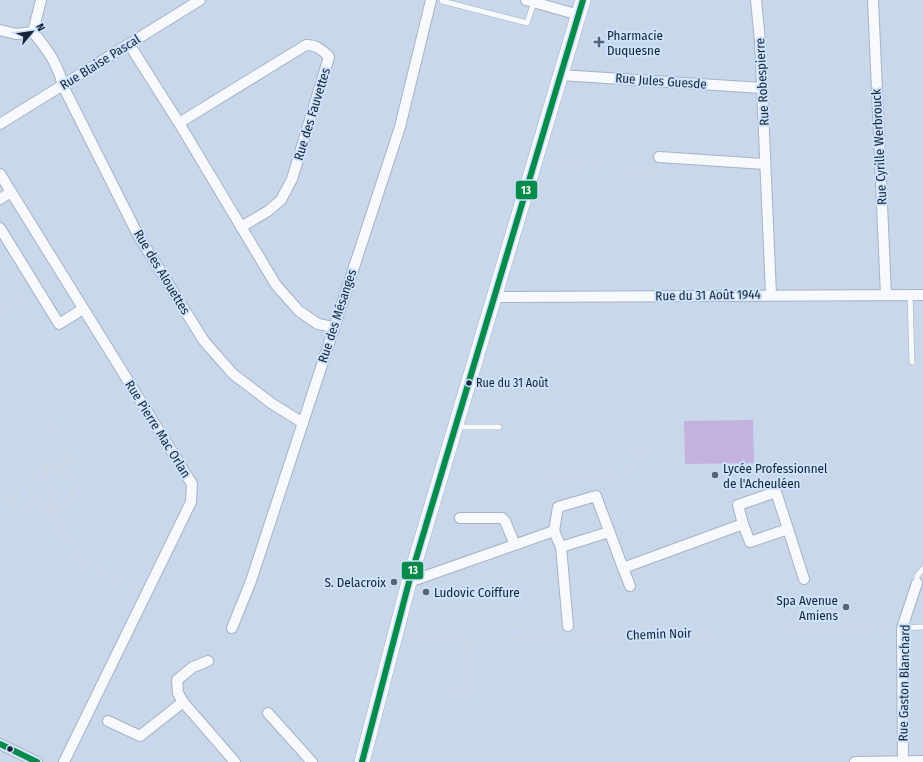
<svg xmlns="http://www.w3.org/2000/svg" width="923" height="762" font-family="'Fira Sans Condensed',sans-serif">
	<rect width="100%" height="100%" fill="#c8d7ea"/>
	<polygon fill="#c2b2dd" points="753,420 754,463 685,464 684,421"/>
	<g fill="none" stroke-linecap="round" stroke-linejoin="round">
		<defs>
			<g id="lane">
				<polyline points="442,1 527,23 534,2"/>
				<polyline points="910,295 912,362"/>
				<polyline points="456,427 499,427"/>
				<polyline points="917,583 917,576 923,569"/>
				<polyline points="902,628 923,627"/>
			</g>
			<g id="street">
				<polyline points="526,0 579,15"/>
				<polyline points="756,0 760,41 771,294"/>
				<polyline points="873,0 886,295"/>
				<path d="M 0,30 L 16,34 L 33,32 C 47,49 58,64 63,86 L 138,235 L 204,341 L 233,374 L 271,403 L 303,423"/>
				<polyline points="33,32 41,0"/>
				<polyline points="129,44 179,123 276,285 299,311 318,324 333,327"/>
				<polyline points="560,75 762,88"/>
				<path d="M 179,123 L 306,45 C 316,44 323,50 329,57 L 292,179 L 281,200 L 268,211 L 241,227"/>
				<polyline points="0,124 200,0"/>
				<polyline points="659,157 765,164"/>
				<polyline points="0,174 192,484 191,502 64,762"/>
				<polyline points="0,199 11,192"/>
				<polyline points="0,228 59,324 83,309"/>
				<polyline points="494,297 923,295"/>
				<polyline points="460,518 502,518 505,521 515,545"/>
				<polyline points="743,524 738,505 776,492 788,529"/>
				<polyline points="554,531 561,547 568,626"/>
				<polyline points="561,547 609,532"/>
				<polyline points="623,568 630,586"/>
				<polyline points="409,582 554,531 558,507 596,496 623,568 743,524 750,542 788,529 804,579"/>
				<polyline points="232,628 251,581 400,127 431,0"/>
				<polyline points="183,702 235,762"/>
				<polyline points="268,713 312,762"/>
				<polyline points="108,721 140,736 183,702 178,693 177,680 193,667 208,661"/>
				<polyline points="0,744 37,762"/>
				<polyline points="903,761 902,628 917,583"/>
				<polyline points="855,762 923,761"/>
			</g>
			<polyline id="secondary" points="362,762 409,582 583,0"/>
		</defs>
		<use href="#lane" stroke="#a5b3c4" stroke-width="6"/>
		<use href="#street" stroke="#a5b3c4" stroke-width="12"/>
		<use href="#secondary" stroke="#a5b3c4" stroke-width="16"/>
		<g stroke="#d4d9df" stroke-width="2" stroke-dasharray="2 2" stroke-linecap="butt">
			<polyline points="548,162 654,172 654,169 658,169"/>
			<polyline points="0,311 27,294"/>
			<polyline points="59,420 49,431 47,470 53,512 63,534 77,558 96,570 137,591"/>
			<circle cx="52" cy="491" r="21"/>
			<polyline points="61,471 76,448"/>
			<path d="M 539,474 L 619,474 C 637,468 626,443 654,450"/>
			<polyline points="0,483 16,505 23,508 34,503"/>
			<polyline points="408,637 449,637 466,640 567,638"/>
			<polyline points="571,637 891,628"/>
			<polyline points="428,697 466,694 466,640"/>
		</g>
		<use href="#lane" stroke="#f7f9fc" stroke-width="5"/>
		<use href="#street" stroke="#f7f9fc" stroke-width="10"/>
		<use href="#secondary" stroke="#f7f9fc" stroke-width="15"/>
		<defs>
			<g id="bus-1">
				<polyline points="0,744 37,762"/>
				<polyline points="362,762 409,582 583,0"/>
			</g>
		</defs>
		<use href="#bus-1" stroke="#cde2fd" stroke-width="9"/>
		<use href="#bus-1" stroke="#088a4b" stroke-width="6"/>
	</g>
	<g fill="#566375" stroke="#cde2fd" stroke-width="1.5">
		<path d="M597 36h4v4h4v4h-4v4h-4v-4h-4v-4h4z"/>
		<circle cx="715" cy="475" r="4"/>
		<circle cx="394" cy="582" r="4"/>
		<circle cx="426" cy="592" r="4"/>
		<circle cx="846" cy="607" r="4"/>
	</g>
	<g fill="#182536" stroke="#cde2fd" stroke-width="1.5">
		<circle cx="469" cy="383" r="3.5"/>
		<circle cx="10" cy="749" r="3.5"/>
	</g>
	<g text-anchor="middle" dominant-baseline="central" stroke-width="4" stroke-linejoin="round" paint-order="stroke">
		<g font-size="12" fill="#182536" stroke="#cde2fd" text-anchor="start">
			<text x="476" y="383">Rue du 31 Août</text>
		</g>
		<g font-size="13" fill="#182536" stroke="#cde2fd" text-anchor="start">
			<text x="607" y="35">Pharmacie<tspan x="607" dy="15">Duquesne</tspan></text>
			<text x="723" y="468">Lycée Professionnel<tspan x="723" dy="15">de l'Acheuléen</tspan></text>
			<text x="386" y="582" text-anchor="end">S. Delacroix</text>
			<text x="434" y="592">Ludovic Coiffure</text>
			<text x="838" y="600" text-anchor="end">Spa Avenue<tspan x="838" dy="15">Amiens</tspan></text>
		</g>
		<g font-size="13" fill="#182536" stroke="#cde2fd">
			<text transform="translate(100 62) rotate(-32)">Rue Blaise Pascal</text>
			<text transform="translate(661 81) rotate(4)">Rue Jules Guesde</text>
			<text transform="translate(762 82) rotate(-93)">Rue Robespierre</text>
			<text transform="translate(312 114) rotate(-73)">Rue des Fauvettes</text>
			<text transform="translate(879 147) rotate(-93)">Rue Cyrille Werbrouck</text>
			<text transform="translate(162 272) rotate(59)">Rue des Alouettes</text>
			<text transform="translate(708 295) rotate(-1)">Rue du 31 Août 1944</text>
			<text transform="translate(337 316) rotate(-72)">Rue des Mésanges</text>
			<text transform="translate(158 429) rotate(58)">Rue Pierre Mac Orlan</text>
			<text transform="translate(659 634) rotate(-2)">Chemin Noir</text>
			<text transform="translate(904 683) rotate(-89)">Rue Gaston Blanchard</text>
		</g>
	</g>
	<g stroke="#cde2fd" stroke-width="1.5">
		<rect x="515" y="180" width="23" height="20" rx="4" fill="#088a4b"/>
		<rect x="401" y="561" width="23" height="19" rx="4" fill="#088a4b"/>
	</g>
	<g font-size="11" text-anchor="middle" font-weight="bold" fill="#fff">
		<text x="526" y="194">13</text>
		<text x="413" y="574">13</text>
	</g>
	<g transform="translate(32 32) rotate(61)" stroke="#cde2fd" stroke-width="3" paint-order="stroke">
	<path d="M0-3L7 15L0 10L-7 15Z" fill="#182536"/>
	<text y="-6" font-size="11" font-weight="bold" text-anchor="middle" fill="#182536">N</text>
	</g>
</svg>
